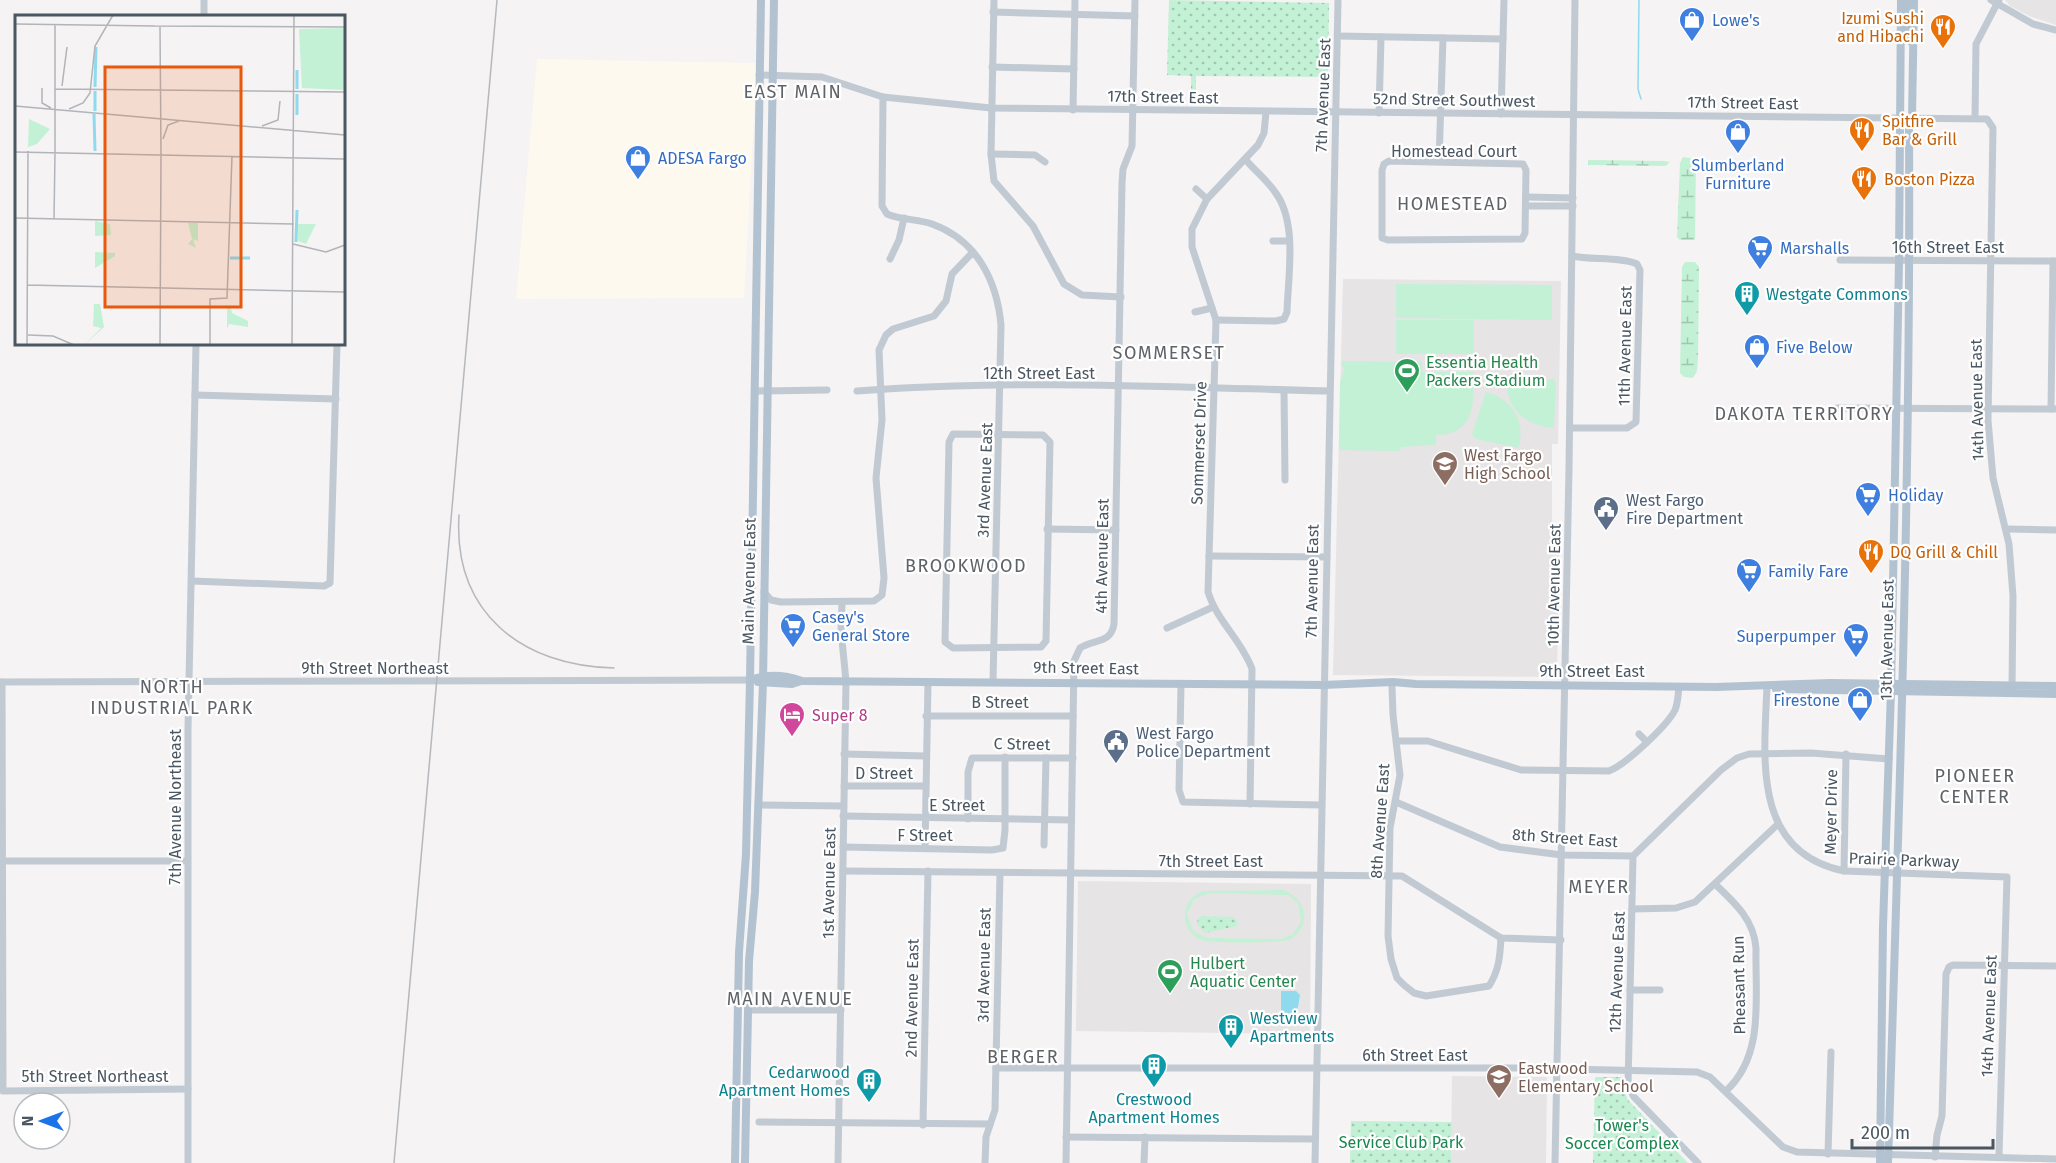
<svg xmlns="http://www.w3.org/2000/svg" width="2056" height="1163" font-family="'Fira Sans',sans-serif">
	<defs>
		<pattern id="wetland-marsh" width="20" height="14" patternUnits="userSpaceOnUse" patternTransform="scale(1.5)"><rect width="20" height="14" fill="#c3f1d5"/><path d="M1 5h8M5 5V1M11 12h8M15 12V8" fill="none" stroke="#a0c6b0"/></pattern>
		<pattern id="park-dots" width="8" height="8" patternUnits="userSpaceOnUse" patternTransform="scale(1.5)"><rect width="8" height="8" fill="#c3f1d5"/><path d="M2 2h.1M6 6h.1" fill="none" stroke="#a0c6b0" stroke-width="1.8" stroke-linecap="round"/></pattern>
	</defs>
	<rect width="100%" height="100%" fill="#f5f3f3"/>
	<polygon fill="#fdf9ef" points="537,59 757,63 744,298 516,299"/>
	<g fill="#e6e4e5">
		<polygon points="2005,0 2056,0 2056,25 2029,16 2010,6"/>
		<polygon points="1343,279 1561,281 1558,444 1552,444 1552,522 1559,537 1557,677 1333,675"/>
		<polygon points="1078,881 1311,884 1310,1034 1076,1031"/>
		<polygon points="1452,1076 1547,1077 1546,1163 1451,1163"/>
	</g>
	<g fill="#c3f1d5" fill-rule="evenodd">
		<polygon points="1396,284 1552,285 1552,320 1396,318"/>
		<rect x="1396" y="320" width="78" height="34"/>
		<path d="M 1341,361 L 1422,362 L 1422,372 L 1474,372 C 1473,403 1477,434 1436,435 L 1436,444 L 1432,445 L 1401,447 L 1400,451 L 1339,450 L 1340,382 L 1344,370 Z"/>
		<path d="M 1553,379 L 1556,382 L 1554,428 C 1527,426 1506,410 1507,382 Z"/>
		<path d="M 1486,392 C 1512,399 1527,422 1518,448 L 1476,439 L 1472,434 Z"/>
		<path d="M 1283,890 C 1308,899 1312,926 1289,940 C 1276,943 1209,944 1199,939 C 1190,935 1185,925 1185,915 C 1185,903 1193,895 1203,891 ZM 1209,893 L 1288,895 L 1298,903 L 1301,922 L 1293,934 L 1281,939 L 1207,938 L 1193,931 L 1187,914 L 1194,899 Z"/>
	</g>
	<g fill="url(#wetland-marsh)">
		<polygon points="1683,157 1696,159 1695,240 1680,240 1677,237 1680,163"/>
		<polygon points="1588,160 1664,161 1670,162 1665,166 1588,165"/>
		<polygon points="1685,262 1695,262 1699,267 1698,359 1697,371 1693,378 1684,377 1680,373 1682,267"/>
	</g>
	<g fill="url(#park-dots)">
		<polygon points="1169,0 1329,3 1328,77 1196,76 1196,104 1191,104 1191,76 1167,75"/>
		<polygon points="1202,916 1233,917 1237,921 1237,926 1205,933 1197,924 1198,918"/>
		<polygon points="1595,1077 1623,1077 1623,1088 1628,1100 1688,1163 1593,1163"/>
		<polygon points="1351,1121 1452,1122 1451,1163 1350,1163"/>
	</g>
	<polygon fill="#90daee" points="1281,991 1296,991 1300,995 1298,1007 1291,1017 1281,1015"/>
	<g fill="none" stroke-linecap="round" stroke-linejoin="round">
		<polyline stroke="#90daee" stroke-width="1.5" points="1639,0 1638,89 1641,99"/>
		<g stroke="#c1cad2" stroke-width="7">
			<polyline points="994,0 991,154 994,181 1033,226 1064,284 1082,295 1121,297"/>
			<polyline points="1991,0 2033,24 2056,30"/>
			<polyline points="993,12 1135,16"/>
			<polyline points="204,16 204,0"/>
			<polyline points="1338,36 1503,39"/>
			<polyline points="992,67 1074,69"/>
			<polyline points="759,75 822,77 883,97 991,108 1987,119 1993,128 1988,420 1993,478 2009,544 2013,596 2012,690"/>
			<path d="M 883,97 L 882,206 L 887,214 C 901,220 917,219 932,224 C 977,240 997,281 1001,325 L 993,682"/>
			<polyline points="1073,110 1075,0"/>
			<polyline points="1379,113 1381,37"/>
			<polyline points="1501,114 1504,0"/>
			<polyline points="1975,118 1976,44 1999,0"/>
			<polyline points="991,154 1035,155 1045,162"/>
			<polygon points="1389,161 1523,164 1526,170 1525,233 1522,239 1388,240 1382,238 1382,170 1384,164"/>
			<polyline points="1439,161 1443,38"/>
			<polyline points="1196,189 1207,199"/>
			<polyline points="1526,197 1573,198"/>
			<polyline points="1526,206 1573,206"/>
			<polyline points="1273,241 1288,241"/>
			<polyline points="890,259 899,240 904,218"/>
			<polyline points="1840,260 2056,261"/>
			<polyline points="1195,312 1212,308"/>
			<path d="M 1216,320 L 1276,321 L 1284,319 L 1287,312 C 1288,276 1298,222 1275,192 C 1267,180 1255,171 1246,160"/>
			<polyline points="1284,390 1285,480"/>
			<polyline points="755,391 827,390"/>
			<path d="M 857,391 C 1013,379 1172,387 1328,391"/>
			<polyline points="195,395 336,399"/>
			<polyline points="1837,408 2056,409"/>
			<polyline points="2051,409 2053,261"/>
			<path d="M 1570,428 L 1627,428 L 1636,422 L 1640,270 L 1637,264 C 1622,257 1590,260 1572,256"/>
			<polygon points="953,434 1043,435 1050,442 1046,641 1041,647 953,648 945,642 949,442"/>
			<polyline points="1047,529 1116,530"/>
			<polyline points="2007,529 2056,530"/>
			<polyline points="1209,556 1327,557"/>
			<polyline points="192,581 324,586 330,583 337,344"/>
			<polyline points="764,592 771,600 781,602 874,601 882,595 884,578 876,478 882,420 879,350 886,335 893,329 934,316 946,301 952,274 973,252"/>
			<polyline points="1167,628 1213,607"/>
			<polyline points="0,682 750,680"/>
			<polyline points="2,682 3,1091 188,1089"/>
			<polyline points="1181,684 1179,790 1183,802 1321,805"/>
			<path d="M 1767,686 C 1764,759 1752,852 1844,871 L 2007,877 L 1999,1156"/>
			<path d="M 1392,687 L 1393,715 L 1400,775 L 1390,828 L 1388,936 L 1391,959 L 1397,978 L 1404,985 L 1414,993 L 1426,996 L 1489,986 C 1499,970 1500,957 1501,938"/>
			<polyline points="926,716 1073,716"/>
			<polyline points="1639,734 1646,741"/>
			<path d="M 1397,741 L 1428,741 L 1521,770 L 1609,771 C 1625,765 1667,726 1675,710 C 1678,703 1678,695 1679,687"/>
			<polyline points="844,754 926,756"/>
			<polyline points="844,786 924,786"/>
			<polyline points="1396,802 1500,847 1562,855 1633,856"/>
			<path d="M 1250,804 L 1252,669 C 1242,641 1217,621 1208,592 L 1216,320 L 1192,247 L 1192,229 L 1207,199 L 1258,145 L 1264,133 L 1266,112"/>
			<polyline points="758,805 843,806"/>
			<polyline points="843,816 1071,820"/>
			<polyline points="968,819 968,772 972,758 1073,758"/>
			<polyline points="1044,845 1046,758"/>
			<polyline points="843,847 992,850 1003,848 1005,830 1005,757"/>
			<polyline points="925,848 928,682"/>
			<polyline points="0,861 187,861"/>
			<polyline points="843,871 1402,876 1501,938 1561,940"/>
			<polyline points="1844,871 1846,754"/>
			<path d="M 1715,884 C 1735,903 1754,920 1756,948 C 1755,998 1765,1055 1726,1091"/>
			<polyline points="1632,909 1676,908 1695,902 1777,825"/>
			<polyline points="1630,990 1660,990"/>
			<polyline points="748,1010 841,1010"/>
			<polyline points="996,1068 1525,1068 1697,1072 1710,1077 1783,1147 1797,1152 2056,1159"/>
			<polyline points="759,1122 990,1124"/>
			<polyline points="923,1125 928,871"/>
			<polyline points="1066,1137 1315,1139"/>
			<polyline points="1828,1154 1831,1052"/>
			<polyline points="1935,1157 1937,1135 1942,1116 1946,974 1949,967 1953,965 2056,966"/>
			<polyline points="188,1163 188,729 196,344"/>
			<polyline points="838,1163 846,681 841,630 842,603"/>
			<polyline points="985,1163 986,1137 995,1110 1000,873"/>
			<path d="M 1066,1163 L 1074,661 L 1080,648 C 1094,639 1111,644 1114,624 L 1122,183 L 1123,169 L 1132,146 L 1135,0"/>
			<polyline points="1144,1163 1145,1137"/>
			<polyline points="1315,1163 1338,0"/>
			<polyline points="1555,1163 1569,469 1575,0"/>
			<polyline points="1698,1163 1634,1097 1628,1086 1633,856 1721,770 1737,758 1749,754 1811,753 1889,759"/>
		</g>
		<g stroke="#b3c2d1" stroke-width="8">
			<polyline points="1908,0 1907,31 1911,42"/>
			<path d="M 750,680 C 766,674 785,675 802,681 L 1323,685 L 1393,682 L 1416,684 L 1716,687 L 1831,683 L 2056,686"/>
			<polyline points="758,682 792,684 801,681"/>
			<polyline points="1776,689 2056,694"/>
			<polyline points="735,1163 739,952 746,854 750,680 761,0"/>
			<polyline points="745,1163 749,961 755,892 763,683 774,0"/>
			<polyline points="1880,1163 1883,926 1891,691 1899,260 1901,0"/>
			<path d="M 1888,1163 C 1899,818 1911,473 1909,128 L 1912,118 L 1914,0"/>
		</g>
		<g stroke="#b5b8bd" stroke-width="1.5">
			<path d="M 459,515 C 453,613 522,666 614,668"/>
			<polyline points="394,1163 497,0"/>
		</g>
	</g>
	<defs>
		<symbol id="shop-pin" viewBox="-11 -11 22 30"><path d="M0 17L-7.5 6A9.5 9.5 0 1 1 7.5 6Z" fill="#3f7fe0" stroke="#fff"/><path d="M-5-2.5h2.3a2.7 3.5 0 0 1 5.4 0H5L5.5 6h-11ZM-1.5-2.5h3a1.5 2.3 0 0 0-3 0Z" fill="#fff"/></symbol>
		<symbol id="restaurant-pin" viewBox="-11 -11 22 30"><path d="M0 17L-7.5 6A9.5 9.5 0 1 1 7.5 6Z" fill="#e8710a" stroke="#fff"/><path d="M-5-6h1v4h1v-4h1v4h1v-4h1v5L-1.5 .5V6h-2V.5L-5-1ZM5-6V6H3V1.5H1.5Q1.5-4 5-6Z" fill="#fff"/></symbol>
		<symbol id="supermarket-pin" viewBox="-11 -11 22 30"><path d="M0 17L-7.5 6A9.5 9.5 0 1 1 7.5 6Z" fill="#3f7fe0" stroke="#fff"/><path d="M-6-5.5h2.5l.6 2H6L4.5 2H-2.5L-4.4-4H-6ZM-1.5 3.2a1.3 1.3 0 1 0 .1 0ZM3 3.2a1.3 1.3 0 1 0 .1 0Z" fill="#fff"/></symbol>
		<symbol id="building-pin" viewBox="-11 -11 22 30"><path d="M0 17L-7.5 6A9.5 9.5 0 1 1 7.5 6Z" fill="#0f9aa8" stroke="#fff"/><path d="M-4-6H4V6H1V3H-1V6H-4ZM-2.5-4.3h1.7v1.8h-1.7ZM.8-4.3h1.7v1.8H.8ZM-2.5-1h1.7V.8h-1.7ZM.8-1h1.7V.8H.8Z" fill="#fff"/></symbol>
		<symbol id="stadium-pin" viewBox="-11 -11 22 30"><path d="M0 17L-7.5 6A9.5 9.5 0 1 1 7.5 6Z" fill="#2e9e5b" stroke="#fff"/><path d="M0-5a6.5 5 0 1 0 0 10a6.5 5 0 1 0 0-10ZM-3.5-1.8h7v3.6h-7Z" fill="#fff"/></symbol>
		<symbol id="school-pin" viewBox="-11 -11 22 30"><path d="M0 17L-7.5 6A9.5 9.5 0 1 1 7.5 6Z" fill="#8d6e63" stroke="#fff"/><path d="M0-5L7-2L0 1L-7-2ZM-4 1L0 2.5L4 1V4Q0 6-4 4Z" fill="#fff"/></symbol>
		<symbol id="civic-pin" viewBox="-11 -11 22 30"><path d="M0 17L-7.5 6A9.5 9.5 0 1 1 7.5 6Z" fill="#5c6f8a" stroke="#fff"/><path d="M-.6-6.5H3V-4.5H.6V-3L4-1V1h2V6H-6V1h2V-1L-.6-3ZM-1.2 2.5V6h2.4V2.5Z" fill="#fff"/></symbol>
		<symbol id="hotel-pin" viewBox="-11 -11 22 30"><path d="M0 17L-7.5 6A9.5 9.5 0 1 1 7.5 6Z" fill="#d1479c" stroke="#fff"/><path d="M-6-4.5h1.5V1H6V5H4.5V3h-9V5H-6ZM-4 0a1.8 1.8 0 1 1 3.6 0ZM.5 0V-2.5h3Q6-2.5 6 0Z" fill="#fff"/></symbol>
	</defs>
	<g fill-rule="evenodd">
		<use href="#shop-pin" x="1677" y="5" width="30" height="40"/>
		<use href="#restaurant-pin" x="1928" y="12" width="30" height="40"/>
		<use href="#restaurant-pin" x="1847" y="115" width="30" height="40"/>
		<use href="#shop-pin" x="1723" y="117" width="30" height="40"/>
		<use href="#shop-pin" x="623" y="143" width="30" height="40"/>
		<use href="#restaurant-pin" x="1849" y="164" width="30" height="40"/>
		<use href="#supermarket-pin" x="1745" y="233" width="30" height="40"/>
		<use href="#building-pin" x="1732" y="279" width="30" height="40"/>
		<use href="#shop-pin" x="1742" y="332" width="30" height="40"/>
		<use href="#stadium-pin" x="1392" y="356" width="30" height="40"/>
		<use href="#school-pin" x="1430" y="449" width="30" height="40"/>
		<use href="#supermarket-pin" x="1853" y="480" width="30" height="40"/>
		<use href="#civic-pin" x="1591" y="494" width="30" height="40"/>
		<use href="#restaurant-pin" x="1856" y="537" width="30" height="40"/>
		<use href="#supermarket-pin" x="1734" y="556" width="30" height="40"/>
		<use href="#supermarket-pin" x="778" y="611" width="30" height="40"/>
		<use href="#supermarket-pin" x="1841" y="621" width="30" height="40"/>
		<use href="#shop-pin" x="1845" y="685" width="30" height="40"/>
		<use href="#hotel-pin" x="777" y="700" width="30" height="40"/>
		<use href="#civic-pin" x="1101" y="727" width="30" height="40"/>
		<use href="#stadium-pin" x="1155" y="957" width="30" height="40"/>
		<use href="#building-pin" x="1216" y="1012" width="30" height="40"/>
		<use href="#building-pin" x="1139" y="1051" width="30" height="40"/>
		<use href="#school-pin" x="1484" y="1062" width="30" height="40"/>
		<use href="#building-pin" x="854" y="1066" width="30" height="40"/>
	</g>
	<g text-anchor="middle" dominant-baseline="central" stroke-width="4.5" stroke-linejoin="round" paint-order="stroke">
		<g font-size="16" fill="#c56008" stroke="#fff" text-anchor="start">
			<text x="1924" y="18" text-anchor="end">Izumi Sushi<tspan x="1924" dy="18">and Hibachi</tspan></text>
			<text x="1882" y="121">Spitfire<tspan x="1882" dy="18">Bar &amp; Grill</tspan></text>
			<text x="1884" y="179">Boston Pizza</text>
			<text x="1890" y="552">DQ Grill &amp; Chill</text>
		</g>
		<g font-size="16" fill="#366cbe" stroke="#fff" text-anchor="start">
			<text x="1712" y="20">Lowe's</text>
			<text x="658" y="158">ADESA Fargo</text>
			<text x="1738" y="165" text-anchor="middle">Slumberland<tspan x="1738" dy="18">Furniture</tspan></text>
			<text x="1780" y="248">Marshalls</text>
			<text x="1776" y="347">Five Below</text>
			<text x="1888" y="495">Holiday</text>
			<text x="1768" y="571">Family Fare</text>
			<text x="812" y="617">Casey's<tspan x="812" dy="18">General Store</tspan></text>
			<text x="1836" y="636" text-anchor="end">Superpumper</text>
			<text x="1840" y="700" text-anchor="end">Firestone</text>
		</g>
		<g font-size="16" fill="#4a5661" stroke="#fff">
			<text transform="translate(1323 95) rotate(-88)">7th Avenue East</text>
			<text transform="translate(1163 97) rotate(1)">17th Street East</text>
			<text transform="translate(1454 100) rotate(1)">52nd Street Southwest</text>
			<text transform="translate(1743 103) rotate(1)">17th Street East</text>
			<text x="1454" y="151">Homestead Court</text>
			<text x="1948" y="247">16th Street East</text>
			<text transform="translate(1625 346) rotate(-89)">11th Avenue East</text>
			<text x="1039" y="373">12th Street East</text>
			<text transform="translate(1977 400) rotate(-91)">14th Avenue East</text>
			<text transform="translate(1199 443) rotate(-88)">Sommerset Drive</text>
			<text transform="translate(985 480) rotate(-88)">3rd Avenue East</text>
			<text transform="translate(1102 556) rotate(-89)">4th Avenue East</text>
			<text transform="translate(749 581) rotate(-89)">Main Avenue East</text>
			<text transform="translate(1312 581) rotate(-89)">7th Avenue East</text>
			<text transform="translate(1554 585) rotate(-89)">10th Avenue East</text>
			<text transform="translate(1887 640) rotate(-89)">13th Avenue East</text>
			<text x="375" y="668">9th Street Northeast</text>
			<text transform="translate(1086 668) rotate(1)">9th Street East</text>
			<text x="1592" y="671">9th Street East</text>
			<text x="1000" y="702">B Street</text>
			<text transform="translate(1022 744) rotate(1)">C Street</text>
			<text x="884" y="773">D Street</text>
			<text x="957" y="805">E Street</text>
			<text transform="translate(175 807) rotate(-90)">7th Avenue Northeast</text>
			<text transform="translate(1831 812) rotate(-89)">Meyer Drive</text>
			<text transform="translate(1380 821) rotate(-86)">8th Avenue East</text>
			<text x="925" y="835">F Street</text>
			<text transform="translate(1565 838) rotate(4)">8th Street East</text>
			<text transform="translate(1904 860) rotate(2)">Prairie Parkway</text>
			<text x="1211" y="861">7th Street East</text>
			<text transform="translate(829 883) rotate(-89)">1st Avenue East</text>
			<text transform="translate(984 965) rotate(-89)">3rd Avenue East</text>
			<text transform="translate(1617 972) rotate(-88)">12th Avenue East</text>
			<text transform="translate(1739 985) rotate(-91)">Pheasant Run</text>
			<text transform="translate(912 998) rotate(-89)">2nd Avenue East</text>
			<text transform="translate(1989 1016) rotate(-88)">14th Avenue East</text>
			<text x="1415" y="1055">6th Street East</text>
			<text x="95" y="1076">5th Street Northeast</text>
		</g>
		<g font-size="16" fill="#0d838f" stroke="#fff" text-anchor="start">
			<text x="1766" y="294">Westgate Commons</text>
			<text x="1250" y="1018">Westview<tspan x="1250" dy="18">Apartments</tspan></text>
			<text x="850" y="1072" text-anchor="end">Cedarwood<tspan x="850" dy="18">Apartment Homes</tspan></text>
			<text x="1154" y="1099" text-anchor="middle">Crestwood<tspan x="1154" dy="18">Apartment Homes</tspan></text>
		</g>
		<g font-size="16" fill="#27864d" stroke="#fff" text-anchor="start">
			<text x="1426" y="362">Essentia Health<tspan x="1426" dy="18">Packers Stadium</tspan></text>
			<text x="1190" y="963">Hulbert<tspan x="1190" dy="18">Aquatic Center</tspan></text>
		</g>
		<g font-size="16" fill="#785e54" stroke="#fff" text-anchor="start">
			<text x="1464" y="455">West Fargo<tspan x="1464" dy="18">High School</tspan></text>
			<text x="1518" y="1068">Eastwood<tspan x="1518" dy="18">Elementary School</tspan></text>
		</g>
		<g font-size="16" fill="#4e5e75" stroke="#fff" text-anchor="start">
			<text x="1626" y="500">West Fargo<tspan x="1626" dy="18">Fire Department</tspan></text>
			<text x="1136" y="733">West Fargo<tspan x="1136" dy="18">Police Department</tspan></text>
		</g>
		<g font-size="16" fill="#b23c85" stroke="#fff" text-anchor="start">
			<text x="812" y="715">Super 8</text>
		</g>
		<g font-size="16" fill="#17864f" stroke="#fff">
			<text x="1622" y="1125">Tower's<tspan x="1622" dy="18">Soccer Complex</tspan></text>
			<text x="1401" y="1142">Service Club Park</text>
		</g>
		<g font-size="18" letter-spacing="1.5" fill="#5f6368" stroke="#fff">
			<text x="793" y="92">EAST MAIN</text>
			<text x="1453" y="204">HOMESTEAD</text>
			<text x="1169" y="353">SOMMERSET</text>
			<text x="1804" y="414">DAKOTA TERRITORY</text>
			<text x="966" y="566">BROOKWOOD</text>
			<text x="172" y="687">NORTH<tspan x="172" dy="21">INDUSTRIAL PARK</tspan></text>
			<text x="1975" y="776">PIONEER<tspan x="1975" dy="21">CENTER</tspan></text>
			<text x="1599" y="887">MEYER</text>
			<text x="790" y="999">MAIN AVENUE</text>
			<text x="1023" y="1057">BERGER</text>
		</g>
	</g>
	<g transform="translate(15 15)">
		<rect width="330" height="330" fill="#f5f3f3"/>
		<path d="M 330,13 L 330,75 L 287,73 L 284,14 ZM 173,208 L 183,208 L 183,226 L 178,224 L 181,233 L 173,229 L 177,224 Z" fill="#c3f1d5"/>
		<path d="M 14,104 L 35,114 L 22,129 L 13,132 ZM 80,206 L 95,209 L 96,220 L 80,221 ZM 283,209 L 301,209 L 291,229 L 283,226 ZM 80,237 L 100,238 L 100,241 L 80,253 ZM 79,289 L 85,289 L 89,312 L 69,330 L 86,313 L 78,311 ZM 212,292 L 221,293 L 216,293 L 217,298 L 233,306 L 233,312 L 214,309 L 212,314 Z" fill="#c3f1d5"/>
		<path fill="none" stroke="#90daee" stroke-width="3" d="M 282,55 L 282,74M 80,72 L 81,32M 282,79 L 282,100M 80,96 L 80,76M 79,99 L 80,136M 281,227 L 282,195M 215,243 L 235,243"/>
		<path fill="none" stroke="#b1b4b9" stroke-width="1.5" d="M 0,9 L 140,11M 136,11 L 330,12M 145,12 L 146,140M 47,71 L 52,32M 27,73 L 27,88 L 36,93M 40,74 L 330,77M 0,91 L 330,120M 54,94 L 68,88 L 75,78 L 80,31 L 98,0M 247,111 L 263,105 L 265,86M 148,124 L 153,110 L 164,106M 0,137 L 330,144M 40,138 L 40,10M 0,203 L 279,209M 39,204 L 40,138M 278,229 L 311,237 L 330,230M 12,270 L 330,277M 13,320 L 38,321 L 59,330M 12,330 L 13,136M 145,330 L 146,140M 195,330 L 195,284 L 212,283 L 217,141M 277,330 L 279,0"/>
		<path fill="#e8590c" fill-opacity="0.15" stroke="#e8590c" stroke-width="3" d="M 90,52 L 226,52 L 226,292 L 90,292 Z"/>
		<rect width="330" height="330" fill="none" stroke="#4a5661" stroke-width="3"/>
	</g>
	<g transform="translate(42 1121) rotate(270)"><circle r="28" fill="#ffffff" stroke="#b7bbc0" stroke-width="1.5"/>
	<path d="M0-4.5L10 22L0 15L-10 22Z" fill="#1a73e8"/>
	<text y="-9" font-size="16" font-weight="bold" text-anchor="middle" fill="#4a5661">N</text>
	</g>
	<path d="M1852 1139v9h141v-9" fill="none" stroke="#4a5661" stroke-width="3"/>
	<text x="1861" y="1139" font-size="18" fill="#4a5661" stroke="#ffffff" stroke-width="4.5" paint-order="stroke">200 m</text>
</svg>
